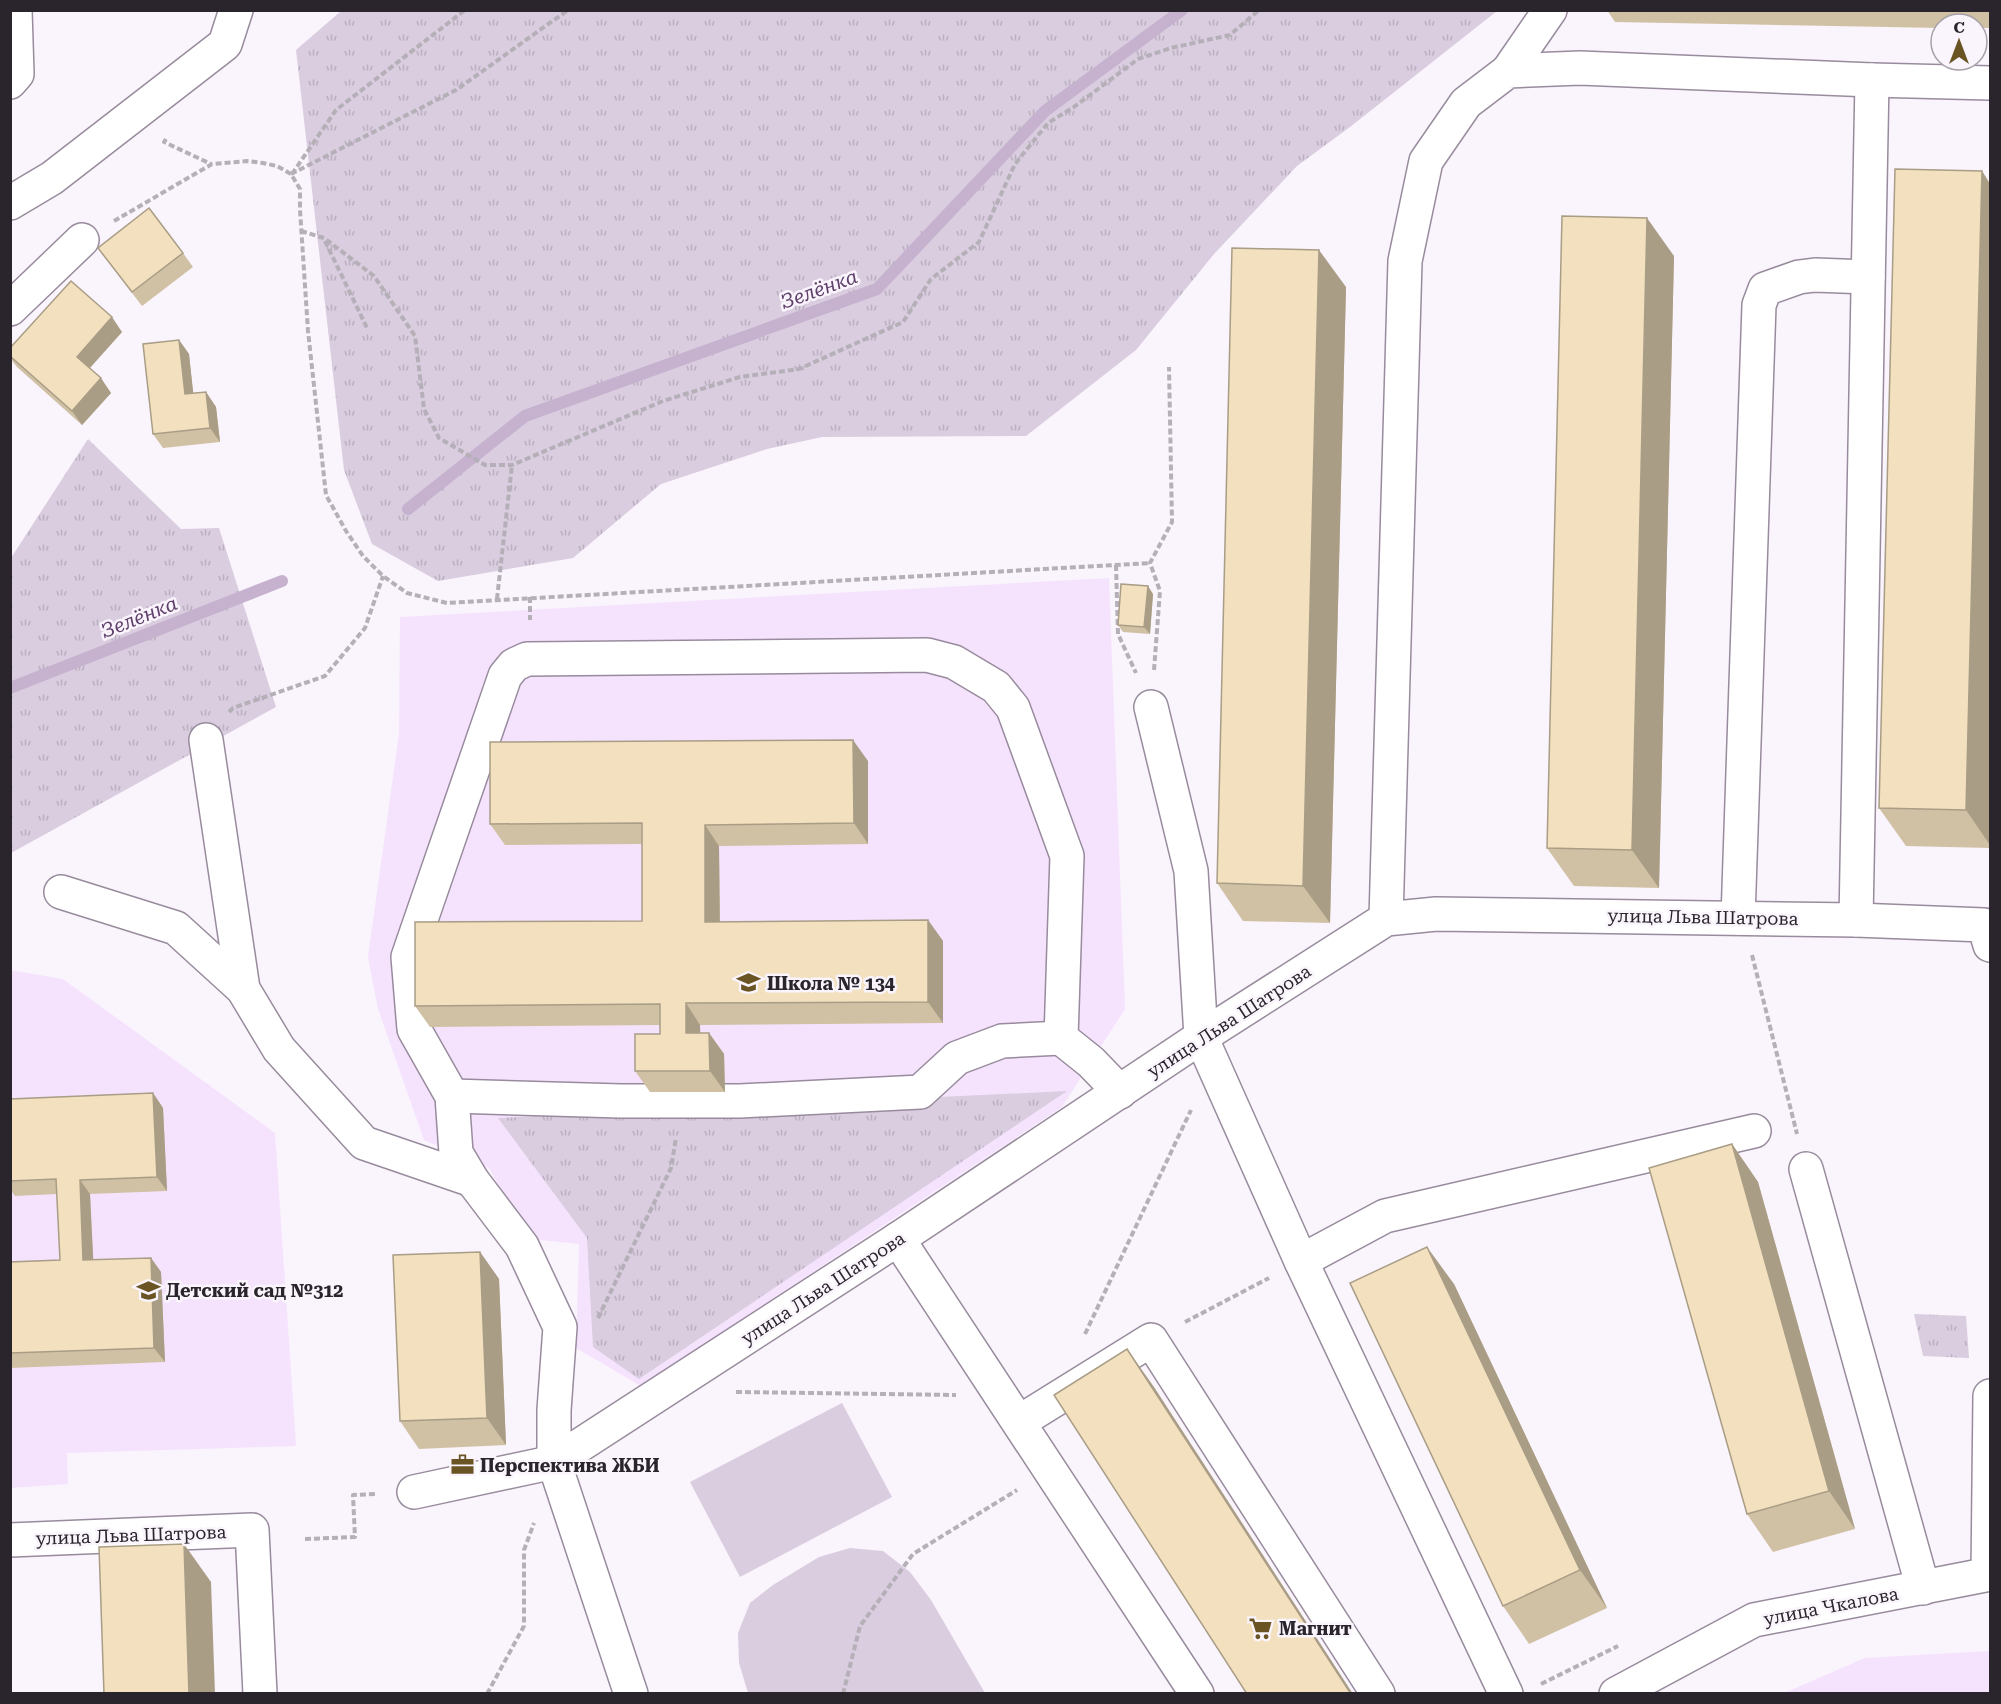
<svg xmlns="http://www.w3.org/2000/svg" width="2001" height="1704" font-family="'Roboto Serif',serif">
	<defs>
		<pattern id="grass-tufts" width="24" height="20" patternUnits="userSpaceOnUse" patternTransform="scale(1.5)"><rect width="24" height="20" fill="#d9cddf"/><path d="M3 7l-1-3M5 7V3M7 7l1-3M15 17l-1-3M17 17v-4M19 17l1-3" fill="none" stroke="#bab0c0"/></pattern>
	</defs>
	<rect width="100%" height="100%" fill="#faf4fc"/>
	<g fill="#f5e3fe">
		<polygon points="1109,578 1125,1009 1062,1107 641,1386 576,1348 579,1244 529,1239 489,1168 424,1140 378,1009 368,957 399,734 400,617"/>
		<polygon points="10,970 63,979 275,1133 296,1446 67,1453 68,1484 11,1488"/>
		<polygon points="1990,1651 1990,1693 1784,1693 1865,1658"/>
	</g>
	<g fill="url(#grass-tufts)">
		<polygon points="341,11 341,10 1497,11 1350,127 1297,166 1214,254 1136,350 1026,436 822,437 767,449 661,484 573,558 438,581 372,544 344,470 296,50"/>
		<polygon points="88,439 181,529 219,528 276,707 11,853 11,558"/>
		<polygon points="1067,1091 639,1379 593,1347 587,1238 498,1118"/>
		<polygon points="1914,1314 1966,1316 1969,1358 1923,1356"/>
	</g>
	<g fill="#d9cddf">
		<polygon points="842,1403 892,1497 740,1577 690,1482"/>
		<polygon points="850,1548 883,1551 910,1572 931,1600 985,1693 748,1693 739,1663 738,1633 750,1603 773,1585 819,1557"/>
	</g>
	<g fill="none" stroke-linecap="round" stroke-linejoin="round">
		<g stroke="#c6b1cf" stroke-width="12">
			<polyline points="408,509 525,416 877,289 1045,111 1182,10"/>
			<polyline points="10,688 282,581"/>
		</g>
		<defs>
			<g id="minor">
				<polyline points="1508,71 1550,10"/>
				<polyline points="10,82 17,74 15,10"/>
				<polyline points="10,203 52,178 225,44 236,10"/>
				<polyline points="10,309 82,240"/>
				<polyline points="1151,707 1191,871 1201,1037 1301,1261 1506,1694"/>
				<polyline points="206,740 243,989 279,1049 364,1143 472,1180"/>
				<polyline points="61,892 176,928 243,989"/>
				<polyline points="1738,918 1759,305 1765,289 1799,277 1815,275 1868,277"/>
				<polyline points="1386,919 1405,261 1426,161 1466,103 1508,71 1580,68 1872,80 1990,83"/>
				<polyline points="1856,920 1872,80"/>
				<polyline points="452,1096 621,1101 740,1101 920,1092 957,1058 1002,1041 1061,1038"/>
				<polyline points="1806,1169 1923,1588"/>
				<polyline points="898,1239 1197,1694"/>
				<polyline points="1301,1261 1385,1216 1754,1131"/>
				<polyline points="1019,1422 1151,1340 1378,1694"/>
				<polyline points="414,1492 554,1462 898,1239 1201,1037 1386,919 1436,914 1856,920 1984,925 1990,945"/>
				<polyline points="10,1540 252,1530 260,1694"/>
				<polyline points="1988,1574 1990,1396"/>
				<polyline points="631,1694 554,1462 554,1410 560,1327 522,1246 472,1180 456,1153 452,1096 414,1029 408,957 505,676 514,665 527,659 927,655 954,662 996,687 1013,708 1067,856 1061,1038 1091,1062 1120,1092"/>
				<polyline points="1616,1694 1754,1620 1990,1574"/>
			</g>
		</defs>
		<use href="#minor" stroke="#988b9d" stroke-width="36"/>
		<g stroke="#b5b0b8" stroke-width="4" stroke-dasharray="6 3" stroke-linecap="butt">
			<polyline points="166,139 164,142 211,164"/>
			<polyline points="291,174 456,90 568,10"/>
			<polyline points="292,174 336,110 465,10"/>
			<polyline points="114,221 212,164 247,161 263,163 277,166 291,174 300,189 300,210 308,331 326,495 346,531 363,556 383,576 407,593 447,603 1150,563"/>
			<polyline points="301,231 324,238 374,276 415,336 424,409 439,438 485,465 512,465 663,401 740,377 799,369 903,322 931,279 979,242 1015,164 1048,123 1074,107 1138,59 1171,48 1230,35 1259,10"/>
			<polyline points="325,241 368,330"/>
			<polyline points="1116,565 1118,634 1136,673"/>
			<polyline points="530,597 530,620"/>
			<polyline points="497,599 512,465"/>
			<polyline points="1154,670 1160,591 1150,563 1172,522 1169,367"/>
			<polyline points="229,712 233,708 325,676 365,628 383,576"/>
			<polyline points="1752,955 1797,1134"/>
			<polyline points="598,1318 671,1168 676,1138"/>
			<polyline points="1185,1322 1269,1278"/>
			<polyline points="1085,1334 1191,1110"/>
			<polyline points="736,1392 956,1395"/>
			<polyline points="305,1539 355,1537 353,1495 377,1494"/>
			<polyline points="1541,1684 1618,1646"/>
			<polyline points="487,1694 524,1626 524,1550 534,1523"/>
			<polyline points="843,1694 860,1626 913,1554 1017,1490"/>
		</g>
		<use href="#minor" stroke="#fff" stroke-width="33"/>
	</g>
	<g fill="#d0c1a4">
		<polygon points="1607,10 1990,10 1990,28 1977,28 1977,24 1941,24 1941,28 1615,22"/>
		<polygon points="1982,171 1990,184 1990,848 1906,846 1879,808"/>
		<polygon points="98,248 183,253 193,267 142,306"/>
		<polygon points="1674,256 1659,888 1574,886 1547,848"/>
		<polygon points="1346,287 1330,923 1243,921 1217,883"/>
		<polygon points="122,332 90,368 111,393 82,425 17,367 10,358 10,348"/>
		<polygon points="179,340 189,354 193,393 206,392 216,407 220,442 163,448 153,434"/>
		<polygon points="1153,594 1150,634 1123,632 1118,625"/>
		<polygon points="868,761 868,844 719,846 720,922 928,920 943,941 943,1023 700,1025 700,1033 709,1033 724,1054 725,1092 650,1092 635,1071 660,1034 660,1025 430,1027 415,1006 642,921 642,844 505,845 490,824"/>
		<polygon points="153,1093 163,1108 167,1191 90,1194 93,1260 151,1258 161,1272 165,1362 10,1368 10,1262 60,1260 57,1194 15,1196 10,1189 10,1099"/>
		<polygon points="1732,1144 1758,1182 1855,1529 1773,1552 1747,1514"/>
		<polygon points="480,1252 499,1279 506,1445 419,1449 400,1421"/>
		<polygon points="1454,1284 1607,1608 1529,1644 1503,1606"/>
	</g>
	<g fill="#a99d86">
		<polygon points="1982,171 1990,184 1990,845 1966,810"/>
		<polygon points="1647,218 1674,256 1659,888 1632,850"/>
		<polygon points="1319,250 1346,287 1330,923 1303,886"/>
		<polygon points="112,317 122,332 87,371 77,357"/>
		<polygon points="179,340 189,354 195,409 185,394"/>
		<polygon points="101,378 111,393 82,425 72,411"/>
		<polygon points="206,392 216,407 220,442 210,428"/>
		<polygon points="1148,586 1153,594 1150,634 1144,627"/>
		<polygon points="853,740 868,761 868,844 854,823"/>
		<polygon points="705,825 719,846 720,943 705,922"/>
		<polygon points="928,920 943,941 943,1023 928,1002"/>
		<polygon points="686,1003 700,1025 701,1054 686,1033"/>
		<polygon points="709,1033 724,1054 725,1092 710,1071"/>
		<polygon points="153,1093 163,1108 167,1191 157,1177"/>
		<polygon points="1732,1144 1758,1182 1855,1529 1829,1491"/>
		<polygon points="80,1180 90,1194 94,1275 83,1260"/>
		<polygon points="1427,1247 1454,1284 1607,1608 1580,1570"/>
		<polygon points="480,1252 499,1279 506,1445 487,1418"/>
		<polygon points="151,1258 161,1272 165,1362 154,1348"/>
		<polygon points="1127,1349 1154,1387 1353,1694 1351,1694"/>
		<polygon points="184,1544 211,1582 215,1694 189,1694"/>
	</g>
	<g fill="#f2e0bf" stroke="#a99d86" stroke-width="1.5">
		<polygon points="1895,169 1982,171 1966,810 1879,808"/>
		<polygon points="149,208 183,253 132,292 98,248"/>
		<polygon points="1562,216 1647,218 1632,850 1547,848"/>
		<polygon points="1232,248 1319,250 1303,886 1217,883"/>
		<polygon points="71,281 112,317 77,357 101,378 72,411 10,356 10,348"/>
		<polygon points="179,340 185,394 206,392 210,428 153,434 143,344"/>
		<polygon points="1121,584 1148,586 1144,627 1118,625"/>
		<polygon points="853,740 854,823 705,825 705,922 928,920 928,1002 686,1003 686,1033 709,1033 710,1071 635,1071 635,1034 660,1034 660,1004 415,1006 415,922 642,921 642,823 490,824 490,742"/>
		<polygon points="153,1093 157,1177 80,1180 83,1260 151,1258 154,1348 10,1353 10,1262 60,1260 56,1179 10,1181 10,1099"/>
		<polygon points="1732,1144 1829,1491 1747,1514 1649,1168"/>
		<polygon points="1427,1247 1580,1570 1503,1606 1350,1283"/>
		<polygon points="480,1252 487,1418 400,1421 393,1255"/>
		<polygon points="1127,1349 1351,1694 1247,1694 1054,1395"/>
		<polygon points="184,1544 189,1694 104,1694 99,1547"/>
	</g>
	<defs>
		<symbol id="school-bare" viewBox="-9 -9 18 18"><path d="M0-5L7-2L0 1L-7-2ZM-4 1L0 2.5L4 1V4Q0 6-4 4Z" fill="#6b5424" stroke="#faf4fc" stroke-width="2.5" paint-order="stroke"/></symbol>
		<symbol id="office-bare" viewBox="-9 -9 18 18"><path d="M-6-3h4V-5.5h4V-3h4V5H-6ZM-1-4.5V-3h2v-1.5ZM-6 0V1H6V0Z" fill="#6b5424" stroke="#faf4fc" stroke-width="2.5" paint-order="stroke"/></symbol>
		<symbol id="supermarket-bare" viewBox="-9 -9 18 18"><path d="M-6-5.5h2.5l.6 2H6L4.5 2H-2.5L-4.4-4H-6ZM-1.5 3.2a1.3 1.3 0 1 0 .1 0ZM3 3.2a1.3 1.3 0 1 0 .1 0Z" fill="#6b5424" stroke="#faf4fc" stroke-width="2.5" paint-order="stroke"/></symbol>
	</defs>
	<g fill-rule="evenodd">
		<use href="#school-bare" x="732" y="966" width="33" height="33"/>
		<use href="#school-bare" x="132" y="1274" width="33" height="33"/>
		<use href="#office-bare" x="446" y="1448" width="33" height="33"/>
		<use href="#supermarket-bare" x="1244" y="1612" width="33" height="33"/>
	</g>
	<g text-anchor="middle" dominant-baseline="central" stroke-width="5" stroke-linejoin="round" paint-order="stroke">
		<g font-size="18" fill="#2a252d" stroke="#faf4fc">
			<text transform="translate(1703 917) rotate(1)">улица Льва Шатрова</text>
			<text transform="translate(1229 1021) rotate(-33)">улица Льва Шатрова</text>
			<text transform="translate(823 1288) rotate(-33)">улица Льва Шатрова</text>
			<text transform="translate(131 1535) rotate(-2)">улица Льва Шатрова</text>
			<text transform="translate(1831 1606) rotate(-11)">улица Чкалова</text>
		</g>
		<g font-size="18" font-weight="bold" fill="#2a252d" stroke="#faf4fc" text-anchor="start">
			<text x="767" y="983">Школа № 134</text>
			<text x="166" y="1290">Детский сад №312</text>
			<text x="480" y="1465">Перспектива ЖБИ</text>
			<text x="1279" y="1628">Магнит</text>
		</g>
		<g font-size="20" font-style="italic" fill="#5e406a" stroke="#faf4fc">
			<text transform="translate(819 289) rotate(-20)">Зелёнка</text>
			<text transform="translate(139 617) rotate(-22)">Зелёнка</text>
		</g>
	</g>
	<rect width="2001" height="1704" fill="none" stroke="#2a252d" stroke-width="24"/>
	<g transform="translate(1959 42)"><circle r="28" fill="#faf4fc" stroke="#a7a1a9" stroke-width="1.5"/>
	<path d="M0-4.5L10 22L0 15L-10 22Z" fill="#6b5424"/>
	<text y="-9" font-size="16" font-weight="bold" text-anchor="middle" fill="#2a252d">С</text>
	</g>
</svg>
